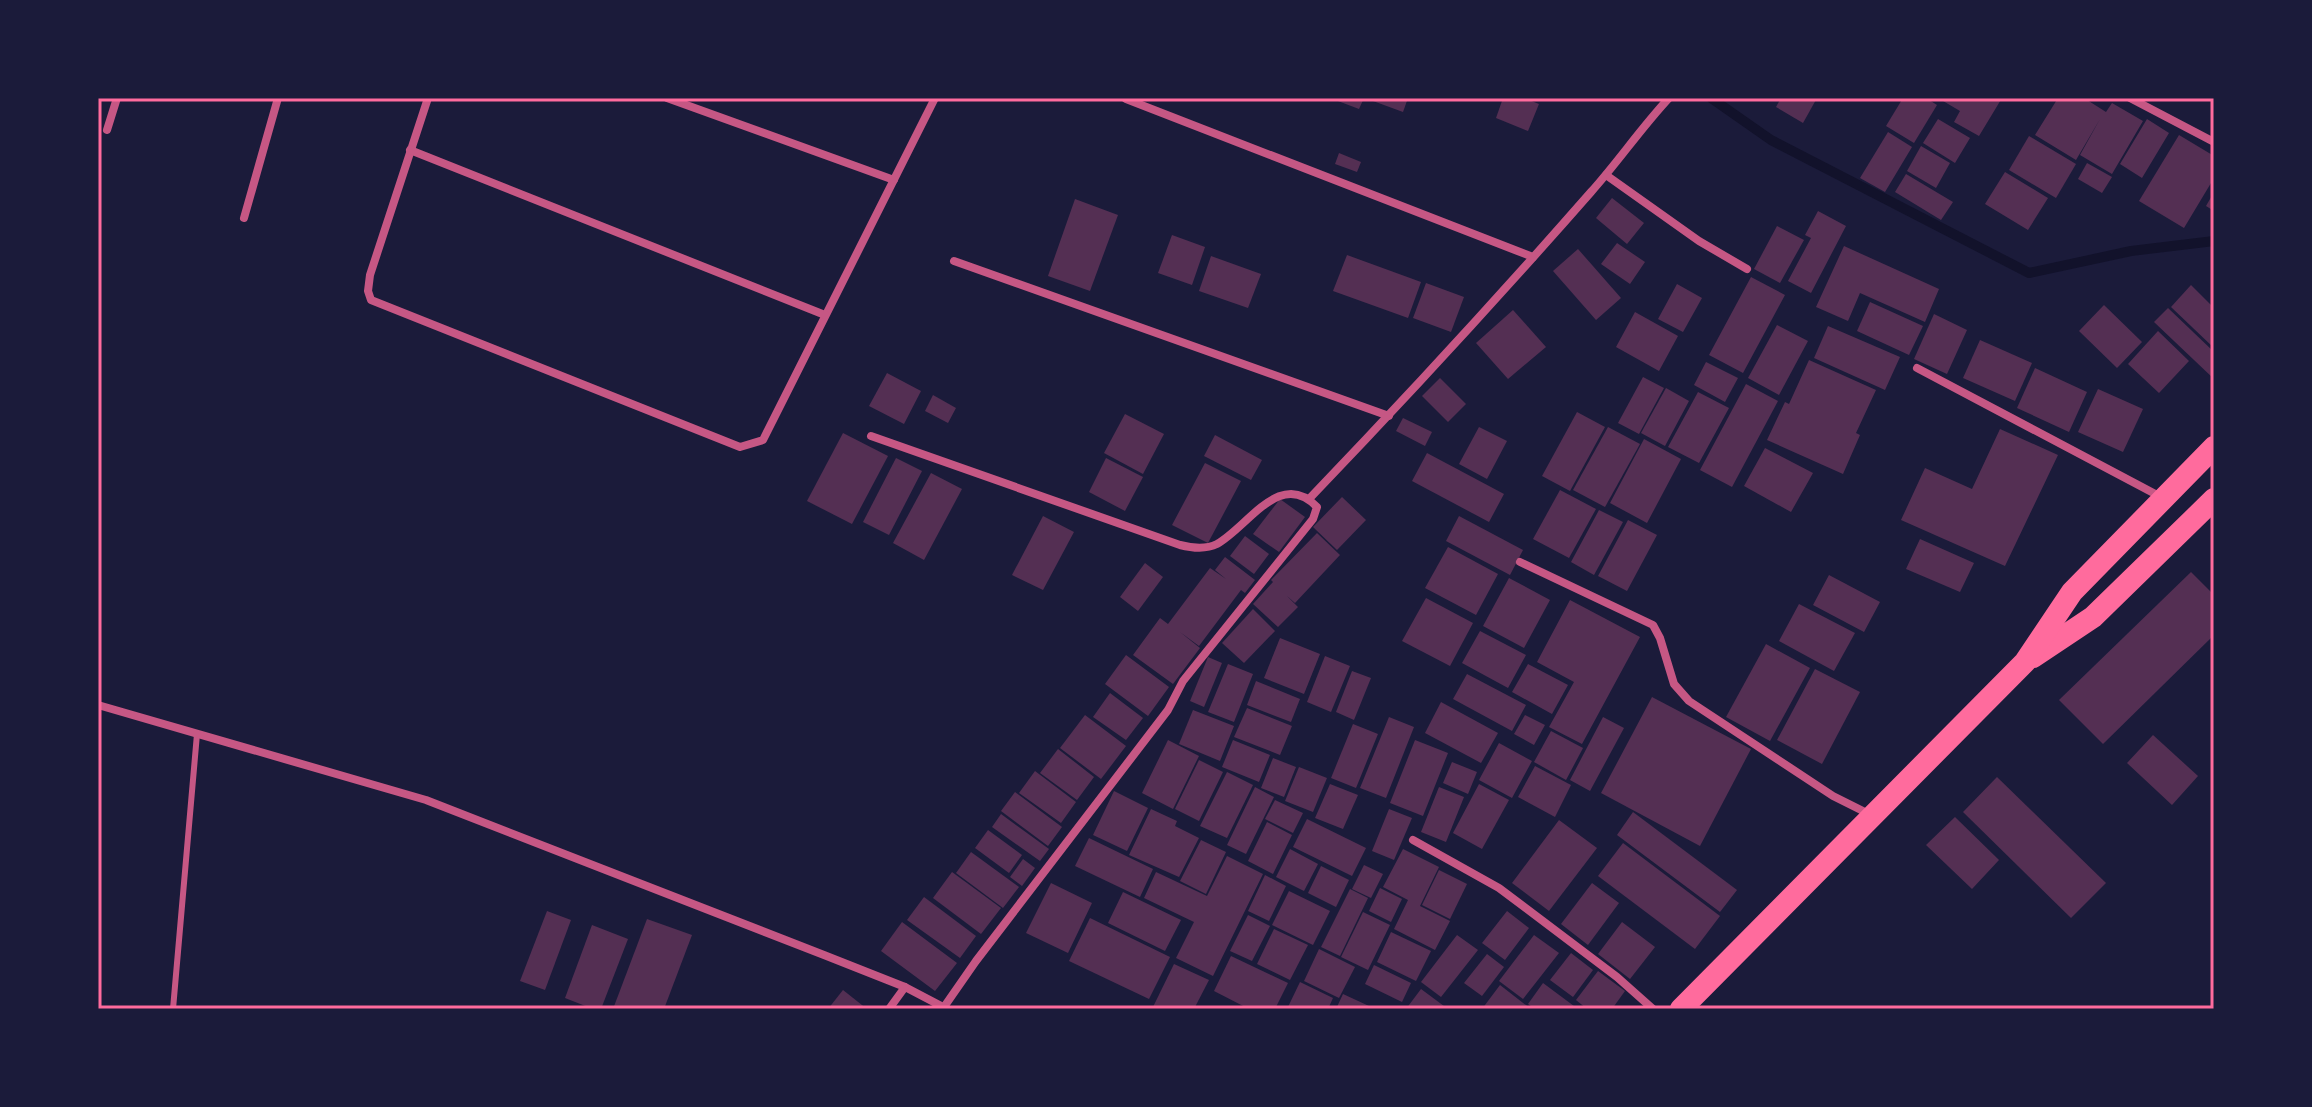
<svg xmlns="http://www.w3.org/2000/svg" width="2312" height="1107" font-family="Jost,sans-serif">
	<rect width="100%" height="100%" fill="#1b1b3a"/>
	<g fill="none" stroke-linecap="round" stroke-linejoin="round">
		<polyline stroke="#12122b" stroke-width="10" points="1711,98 1771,140 2029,273 2131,251 2214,241"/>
	</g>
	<g fill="#542f53">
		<polygon points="1330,98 1364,98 1359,109"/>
		<polygon points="1374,98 1408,98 1403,112 1373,101"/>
		<polygon points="1503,98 1524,98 1539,104 1528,131 1496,118"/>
		<polygon points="1781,98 1817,98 1803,123 1776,107"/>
		<polygon points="1903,98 1926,98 1937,105 1914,143 1886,126"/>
		<polygon points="1938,98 2002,98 1979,136 1954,122 1960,111"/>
		<polygon points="2058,98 2084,98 2106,112 2112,103 2143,121 2112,174 2080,155 2100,119 2076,160 2035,135"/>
		<polygon points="1938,119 1970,138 1955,163 1923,143"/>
		<polygon points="2147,119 2169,133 2142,178 2120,164"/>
		<polygon points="1888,132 1912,147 1885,192 1860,178"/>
		<polygon points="2179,135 2214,156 2214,178 2184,228 2139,201"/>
		<polygon points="2029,136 2076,164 2056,198 2009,170"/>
		<polygon points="1921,146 1950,163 1936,188 1907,171"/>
		<polygon points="1339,153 1361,162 1357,172 1335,164"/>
		<polygon points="2087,163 2112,177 2102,193 2078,179"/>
		<polygon points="2005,172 2048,198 2028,230 1985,204"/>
		<polygon points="1906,174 1953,202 1941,220 1895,192"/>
		<polygon points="2214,192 2214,211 2206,206"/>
		<polygon points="1612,198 1644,223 1627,244 1596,218"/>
		<polygon points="1075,199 1118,215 1090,291 1048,276"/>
		<polygon points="1818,211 1846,226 1811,293 1788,281 1811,238 1805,235"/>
		<polygon points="1777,226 1804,240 1780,283 1754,269"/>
		<polygon points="1172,235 1205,247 1192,285 1158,273"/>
		<polygon points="1617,243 1645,262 1630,284 1601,264"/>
		<polygon points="1844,246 1939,289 1925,322 1860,293 1848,321 1816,307"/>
		<polygon points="1578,249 1621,298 1596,320 1553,271"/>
		<polygon points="1347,255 1421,282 1408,318 1333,291"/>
		<polygon points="1211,256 1261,274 1248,308 1199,291"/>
		<polygon points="1751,277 1785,295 1743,373 1709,355"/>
		<polygon points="1426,283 1464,297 1451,332 1413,318"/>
		<polygon points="1677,284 1702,298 1683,332 1658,319"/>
		<polygon points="2191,285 2214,308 2214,348 2171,307"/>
		<polygon points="1870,302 1923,326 1909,355 1857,331"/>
		<polygon points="2104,305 2142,342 2117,368 2079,331"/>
		<polygon points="2168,308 2214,352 2214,379 2154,322"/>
		<polygon points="1513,310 1546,347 1508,379 1476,343"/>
		<polygon points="1635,312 1678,336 1659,371 1616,347"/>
		<polygon points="1934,314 1967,330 1947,374 1914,359"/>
		<polygon points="1777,325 1808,341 1779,395 1748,378"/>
		<polygon points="1828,326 1900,357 1885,390 1814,358"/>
		<polygon points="2158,331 2189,361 2159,393 2128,364"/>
		<polygon points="1980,340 2032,363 2015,401 1963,378"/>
		<polygon points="1809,360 1876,390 1856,433 1860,435 1843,474 1767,440 1785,402 1789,404"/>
		<polygon points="1706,362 1738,378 1725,402 1694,385"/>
		<polygon points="2035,368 2087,392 2069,432 2017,408"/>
		<polygon points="887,373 921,391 904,424 869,406"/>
		<polygon points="1643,377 1664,388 1639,434 1618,423"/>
		<polygon points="1440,378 1466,404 1448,422 1422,396"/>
		<polygon points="1746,384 1778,401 1732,487 1700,470"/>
		<polygon points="1666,388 1689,401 1665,446 1641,433"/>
		<polygon points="2098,389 2143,409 2123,452 2078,432"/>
		<polygon points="1698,392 1729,408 1699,463 1668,447"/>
		<polygon points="933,395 956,408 948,423 925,411"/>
		<polygon points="1577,412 1605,427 1570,491 1542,476"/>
		<polygon points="1125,414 1164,434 1143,474 1104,453"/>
		<polygon points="1403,418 1432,432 1425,446 1396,431"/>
		<polygon points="1479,427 1507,441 1487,479 1459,464"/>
		<polygon points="1608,427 1640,444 1605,507 1573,490"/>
		<polygon points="2000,429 2058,455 2005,566 1901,520 1925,468 1972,489"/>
		<polygon points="843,433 888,456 852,524 807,501"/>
		<polygon points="1215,435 1262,460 1251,480 1204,456"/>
		<polygon points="1644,439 1681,459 1647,523 1610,503"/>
		<polygon points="1765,448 1813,473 1791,512 1744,486"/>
		<polygon points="1427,453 1504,494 1489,522 1412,481"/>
		<polygon points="896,458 922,471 889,535 863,522"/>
		<polygon points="1106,458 1143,477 1125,511 1089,492"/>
		<polygon points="1205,463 1241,481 1208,543 1172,525"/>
		<polygon points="931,473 962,489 924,560 893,543"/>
		<polygon points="1560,490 1596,509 1569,558 1533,539"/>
		<polygon points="1342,497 1366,520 1337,550 1313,527"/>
		<polygon points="1280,499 1305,517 1279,552 1253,534"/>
		<polygon points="1599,510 1623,522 1594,575 1571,562"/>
		<polygon points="1043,516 1074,532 1043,590 1012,575"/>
		<polygon points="1459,516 1523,550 1510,575 1446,541"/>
		<polygon points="1628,520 1657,535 1627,591 1598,576"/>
		<polygon points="1317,533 1340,555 1295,603 1287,596 1298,607 1278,627 1253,604 1273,582 1271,580"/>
		<polygon points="1245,536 1269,554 1254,574 1230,556"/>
		<polygon points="1920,539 1974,563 1960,592 1906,569"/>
		<polygon points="1448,547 1498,574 1476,615 1425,588"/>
		<polygon points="1225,557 1255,580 1245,593 1241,590 1199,646 1180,632 1200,648 1173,684 1133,655 1160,618 1168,624 1210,568 1226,579 1215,570"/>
		<polygon points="1145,563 1163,577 1138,611 1120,597"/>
		<polygon points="2191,572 2214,595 2214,635 2103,744 2059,700"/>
		<polygon points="1829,575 1880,602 1864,632 1813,605"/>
		<polygon points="1509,578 1550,600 1524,648 1483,626"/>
		<polygon points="1426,598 1473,623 1450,666 1402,641"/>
		<polygon points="1570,600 1640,637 1582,744 1549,727 1574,682 1537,662"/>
		<polygon points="1799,604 1855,633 1834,671 1779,641"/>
		<polygon points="1253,609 1275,631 1244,663 1222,643"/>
		<polygon points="1480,631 1526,655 1508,688 1462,663"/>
		<polygon points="1280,638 1320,654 1304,694 1264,678"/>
		<polygon points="1766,644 1810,668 1770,741 1726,717"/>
		<polygon points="1126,655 1169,687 1148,716 1105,684"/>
		<polygon points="1325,656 1350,666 1331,712 1307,702"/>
		<polygon points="1208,657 1222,663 1204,707 1190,701"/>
		<polygon points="1228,664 1253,674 1234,722 1208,712"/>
		<polygon points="1528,664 1568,685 1552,714 1512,692"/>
		<polygon points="1815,669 1860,692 1822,764 1777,740"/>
		<polygon points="1352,671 1371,678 1354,720 1336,712"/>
		<polygon points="1467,674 1526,705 1512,731 1453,699"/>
		<polygon points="1256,681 1300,699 1291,722 1247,705"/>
		<polygon points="1110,693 1143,718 1126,740 1093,717"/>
		<polygon points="1652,697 1751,749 1700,846 1601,793"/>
		<polygon points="1441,702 1498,733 1481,763 1425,733"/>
		<polygon points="1247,708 1292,726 1280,755 1234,737"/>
		<polygon points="1193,710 1234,726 1220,761 1179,744"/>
		<polygon points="1085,715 1126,746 1101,779 1060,748"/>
		<polygon points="1525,715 1545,725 1534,745 1514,734"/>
		<polygon points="1389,717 1414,727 1386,798 1360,788"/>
		<polygon points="1603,717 1624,728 1590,791 1570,780"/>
		<polygon points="1353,724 1378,734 1356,788 1331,778"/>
		<polygon points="1551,731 1583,748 1566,780 1534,762"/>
		<polygon points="2153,735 2198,776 2172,805 2127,763"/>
		<polygon points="1168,740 1199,756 1173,809 1142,793"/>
		<polygon points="1233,740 1270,755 1259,782 1222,767"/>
		<polygon points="1415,740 1448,753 1423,816 1390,803"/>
		<polygon points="1499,743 1532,761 1512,798 1479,780"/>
		<polygon points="1058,749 1094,777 1077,800 1040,773"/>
		<polygon points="1273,758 1296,767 1284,797 1261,788"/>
		<polygon points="1199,760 1223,772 1199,821 1175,809"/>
		<polygon points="1452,762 1477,772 1468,794 1443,783"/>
		<polygon points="1535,766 1571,785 1555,817 1518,797"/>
		<polygon points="1299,767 1327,778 1313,812 1285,801"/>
		<polygon points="1035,771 1076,802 1061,823 1019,793"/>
		<polygon points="1227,772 1253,785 1227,838 1200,826"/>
		<polygon points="1997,777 2106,883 2071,918 1963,812"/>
		<polygon points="1330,784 1358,795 1343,829 1315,818"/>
		<polygon points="1479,784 1509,800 1482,849 1453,833"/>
		<polygon points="1255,787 1274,797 1246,854 1227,845"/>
		<polygon points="1439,787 1464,797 1446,842 1421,832"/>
		<polygon points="1114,791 1148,808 1127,851 1093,835"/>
		<polygon points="1015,792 1062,827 1048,846 1001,811"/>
		<polygon points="1275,800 1303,813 1293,833 1265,819"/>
		<polygon points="1151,809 1177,821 1175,826 1199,838 1179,877 1129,855"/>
		<polygon points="1389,809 1412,818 1394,860 1372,851"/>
		<polygon points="1633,812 1737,890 1720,912 1617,835"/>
		<polygon points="1001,814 1049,849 1040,861 992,827"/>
		<polygon points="1955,817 1999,860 1972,889 1926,845"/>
		<polygon points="1307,819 1366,848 1352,876 1293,847"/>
		<polygon points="1559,820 1597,848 1549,911 1512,883"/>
		<polygon points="1267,822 1292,835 1273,874 1248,861"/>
		<polygon points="988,830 1022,855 1009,873 975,848"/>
		<polygon points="1089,838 1153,869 1140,897 1075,866"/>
		<polygon points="1201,840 1226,852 1206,894 1180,881"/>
		<polygon points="1623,843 1720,916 1695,949 1598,876"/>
		<polygon points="1290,849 1318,864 1304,891 1276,877"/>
		<polygon points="1403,849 1439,867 1420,906 1450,921 1435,950 1394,929 1408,900 1383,887"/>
		<polygon points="971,852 1019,887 1003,908 956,873"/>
		<polygon points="1227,856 1263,874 1213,976 1176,958 1194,922 1144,898 1156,872 1207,896"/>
		<polygon points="1023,859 1035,868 1022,886 1010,877"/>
		<polygon points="1364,865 1383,874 1371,898 1352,889"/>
		<polygon points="1321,866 1349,880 1336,907 1308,893"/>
		<polygon points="1439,870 1467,884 1450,919 1422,905"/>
		<polygon points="952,872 1001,908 981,934 933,898"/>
		<polygon points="1265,875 1286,886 1269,921 1248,911"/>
		<polygon points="1051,883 1092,903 1068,953 1026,933"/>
		<polygon points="1592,883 1619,903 1588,945 1561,924"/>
		<polygon points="1380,888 1402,899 1391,922 1369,911"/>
		<polygon points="1350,889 1368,898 1340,956 1321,947"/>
		<polygon points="1289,891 1330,911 1313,945 1272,925"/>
		<polygon points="1123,892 1181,920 1165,951 1108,923"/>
		<polygon points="924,897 976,936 960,958 907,920"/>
		<polygon points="547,911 571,920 545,990 520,981"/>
		<polygon points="1507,911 1529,928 1505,960 1482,943"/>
		<polygon points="1363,912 1390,925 1368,970 1341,957"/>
		<polygon points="1248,915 1270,926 1252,961 1230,951"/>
		<polygon points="1090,918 1170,957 1149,999 1069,961"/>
		<polygon points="647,919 692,935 664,1009 613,1009"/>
		<polygon points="902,922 957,963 935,991 881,951"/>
		<polygon points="1622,922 1655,947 1630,979 1598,954"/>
		<polygon points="592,925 628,939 601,1009 593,1009 565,998"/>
		<polygon points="1274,929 1308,945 1290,980 1257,964"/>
		<polygon points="1391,932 1431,951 1416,981 1377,962"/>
		<polygon points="1457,935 1478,950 1441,997 1421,982"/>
		<polygon points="1534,935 1559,953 1523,999 1499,981"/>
		<polygon points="1319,949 1355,967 1339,998 1304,981"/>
		<polygon points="1571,953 1593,970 1573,997 1550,980"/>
		<polygon points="1487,954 1504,967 1482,996 1464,983"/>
		<polygon points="1231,956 1288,983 1275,1009 1249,1009 1214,991"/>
		<polygon points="1174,964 1209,980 1194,1009 1152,1009"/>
		<polygon points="1374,965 1411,983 1402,1002 1365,984"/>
		<polygon points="1598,971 1625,991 1612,1009 1587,1009 1576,1000"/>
		<polygon points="1300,982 1333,998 1328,1009 1287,1009"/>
		<polygon points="1543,983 1578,1009 1535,1009 1528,1004"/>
		<polygon points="1500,985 1531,1009 1482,1009"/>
		<polygon points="1421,989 1448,1009 1406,1009"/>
		<polygon points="843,990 867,1009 828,1009"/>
		<polygon points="1343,994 1369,1006 1368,1009 1336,1009"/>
	</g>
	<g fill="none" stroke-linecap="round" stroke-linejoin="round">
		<polyline stroke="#c65784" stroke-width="6" points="173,1009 197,734"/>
		<g stroke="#c65784" stroke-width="8">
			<polyline points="428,98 370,275 368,291 371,300 740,447 763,440 935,98"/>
			<polyline points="667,98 894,180"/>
			<polyline points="2130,98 2214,142"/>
			<polyline points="1126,99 1533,257"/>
			<polyline points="107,130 117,98"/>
			<polyline points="410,150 825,315"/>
			<polyline points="1606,175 1699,241 1747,269"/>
			<polyline points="244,218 278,98"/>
			<polyline points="954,261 1389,416"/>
			<polyline points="1917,368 2161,497"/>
			<path d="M 871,436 L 1180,545 C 1192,548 1205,550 1217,544 C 1248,527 1280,468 1317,507 L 1313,519 L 1183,681 L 1168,710 L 976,961 L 944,1007"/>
			<path d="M 1309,499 C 1405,399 1499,297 1591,192 C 1618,162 1641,128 1669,98"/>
			<polyline points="1520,562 1653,625 1660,638 1674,684 1689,701 1833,796 1871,815"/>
			<polyline points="98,705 426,800 824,955 905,987 947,1009"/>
			<polyline points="1413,840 1499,888 1617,977 1653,1009"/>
			<polyline points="889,1009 905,987"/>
		</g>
		<g stroke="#ff6b9d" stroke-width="22">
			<polyline points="2033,657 2093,617 2214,499"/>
			<polyline points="1681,1009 2025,662 2072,592 2214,447"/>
		</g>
	</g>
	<rect width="2312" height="1107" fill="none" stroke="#1b1b3a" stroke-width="200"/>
	<rect x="100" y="100" width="2112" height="907" fill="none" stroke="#ff6b9d" stroke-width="3"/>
</svg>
